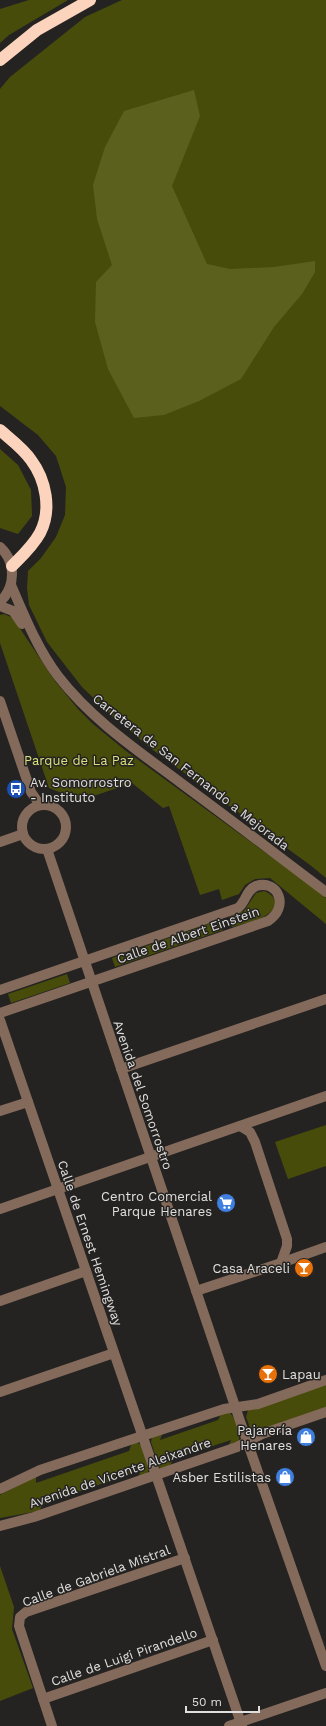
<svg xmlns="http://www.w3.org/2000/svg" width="326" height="1726" font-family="'Work Sans',sans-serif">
	<rect width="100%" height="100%" fill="#242321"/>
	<g fill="#484c0b">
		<polygon points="29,0 68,0 9,35 0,43 0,9"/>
		<polygon points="122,0 326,0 326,878 310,865 153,750 111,715 82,687 47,642 29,605 27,588 28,571 41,558 56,537 65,515 66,487 56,456 38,435 0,406 0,89 10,77 85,17"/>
		<polygon points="0,449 18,465 31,490 32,516 18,534 0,528"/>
		<polygon points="4,614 11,617 17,624 55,681 78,709 93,724 126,751 310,885 326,898 326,924 270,878 255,879 245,885 239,894 222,900 219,889 200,895 169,806 163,808 132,783 76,802 69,796 49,788 0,643 0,615"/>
		<path d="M 264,891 C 269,893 274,896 275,902 C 276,918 244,923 232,927 L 229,917 L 244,911 L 256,893 Z"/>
		<polygon points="220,920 223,930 115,967 112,958"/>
		<polygon points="67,974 70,983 11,1003 8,994"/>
		<polygon points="326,1125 326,1166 288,1179 275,1142"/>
		<polygon points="326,1383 326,1408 258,1431 250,1428 246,1417 248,1410"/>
		<path d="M 222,1412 L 230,1413 C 236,1419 240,1432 239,1441 L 228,1447 L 231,1440 L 173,1459 L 169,1468 L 160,1469 L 151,1442 L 152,1437 L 163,1432 L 160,1440 L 218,1420 Z"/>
		<polygon points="132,1443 138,1443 142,1446 149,1468 147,1474 137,1479 141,1471 139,1471 43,1504 39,1511 0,1518 0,1495 36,1476 36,1483 129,1451"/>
		<polygon points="0,1566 14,1607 12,1629 33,1688 0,1701"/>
	</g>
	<polygon fill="#5c601d" points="194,90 200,116 172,186 207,264 230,269 274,267 315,261 315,272 302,294 274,327 241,379 199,401 164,415 134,418 108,369 95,322 96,282 112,265 97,219 93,185 105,147 124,111"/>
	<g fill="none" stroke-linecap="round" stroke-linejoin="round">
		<g stroke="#846a5b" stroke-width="10">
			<path d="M 0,547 C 16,562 16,586 0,602"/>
			<path d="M 11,585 C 25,617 37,648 58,676 C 92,720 137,750 181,783 C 230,819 278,856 326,892"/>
			<polyline points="0,606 13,611 22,624"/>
			<polyline points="0,701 31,792 40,805"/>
			<circle cx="44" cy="827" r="22"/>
			<polyline points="0,842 23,834"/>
			<polyline points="47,849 240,1421 326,1666"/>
			<path d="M 0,990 L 238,908 C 246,902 246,890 256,886 C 278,879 290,907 268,921 L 0,1013"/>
			<polyline points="0,1020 242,1726"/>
			<polyline points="121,1069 326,999"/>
			<polyline points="0,1111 28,1102"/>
			<polyline points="0,1209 326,1096"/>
			<polyline points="281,1263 326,1247"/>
			<polyline points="196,1291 281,1263 287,1246 287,1239 255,1142 250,1132 240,1126"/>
			<polyline points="0,1301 86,1271"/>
			<polyline points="0,1392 114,1353"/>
			<polyline points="0,1489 40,1470 133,1439 224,1409 258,1404 326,1380"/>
			<polyline points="0,1526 34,1517 237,1447 262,1434 326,1412"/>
			<polyline points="43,1699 213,1640"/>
			<polyline points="52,1726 19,1626 20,1617 26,1612 185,1558"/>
			<polyline points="229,1726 326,1693"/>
		</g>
		<g stroke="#fcd4be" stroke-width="12">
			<polyline points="0,60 37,30 90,0"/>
			<path d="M 0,430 C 10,439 23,448 31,460 C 46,480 52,510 40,533 C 33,546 22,556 12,566"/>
		</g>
	</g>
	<defs>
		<symbol id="bus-disc" viewBox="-11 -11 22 22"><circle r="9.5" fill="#1a4fb4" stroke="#242321"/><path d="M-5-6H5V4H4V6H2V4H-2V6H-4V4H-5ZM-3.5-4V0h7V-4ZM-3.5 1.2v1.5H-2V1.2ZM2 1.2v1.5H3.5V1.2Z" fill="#fff"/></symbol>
		<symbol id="supermarket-disc" viewBox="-11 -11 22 22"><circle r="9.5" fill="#3f7fe0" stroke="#242321"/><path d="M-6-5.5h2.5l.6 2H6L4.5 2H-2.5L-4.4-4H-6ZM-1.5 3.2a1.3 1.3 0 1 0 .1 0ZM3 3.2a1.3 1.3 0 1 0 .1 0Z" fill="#fff"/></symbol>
		<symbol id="bar-disc" viewBox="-11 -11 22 22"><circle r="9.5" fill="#e8710a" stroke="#242321"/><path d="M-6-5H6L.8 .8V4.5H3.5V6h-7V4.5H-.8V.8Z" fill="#fff"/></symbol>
		<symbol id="shop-disc" viewBox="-11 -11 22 22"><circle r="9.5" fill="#3f7fe0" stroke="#242321"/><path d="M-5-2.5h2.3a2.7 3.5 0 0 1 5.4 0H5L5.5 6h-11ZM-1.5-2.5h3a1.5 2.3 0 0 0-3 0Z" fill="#fff"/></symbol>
	</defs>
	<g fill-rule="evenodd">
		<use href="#bus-disc" x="5" y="778" width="22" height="22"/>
		<use href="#supermarket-disc" x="215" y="1192" width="22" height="22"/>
		<use href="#bar-disc" x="293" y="1257" width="22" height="22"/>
		<use href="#bar-disc" x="257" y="1363" width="22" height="22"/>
		<use href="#shop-disc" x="295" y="1426" width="22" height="22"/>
		<use href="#shop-disc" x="274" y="1466" width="22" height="22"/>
	</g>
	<g text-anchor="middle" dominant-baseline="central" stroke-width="3" stroke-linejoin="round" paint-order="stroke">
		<g font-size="13" fill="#d8e081" stroke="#242321">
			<text x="79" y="760">Parque de La Paz</text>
		</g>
		<g font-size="13" fill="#e0dfde" stroke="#242321">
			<text transform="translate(191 772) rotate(38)">Carretera de San Fernando a Mejorada</text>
			<text transform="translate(188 935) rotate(-19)">Calle de Albert Einstein</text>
			<text transform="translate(143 1095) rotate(71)">Avenida del Somorrostro</text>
			<text transform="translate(90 1243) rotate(71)">Calle de Ernest Hemingway</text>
			<text transform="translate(120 1473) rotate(-19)">Avenida de Vicente Aleixandre</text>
			<text transform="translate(96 1576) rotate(-20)">Calle de Gabriela Mistral</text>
			<text transform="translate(124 1657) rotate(-19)">Calle de Luigi Pirandello</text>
		</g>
		<g font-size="13" fill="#e0dfde" stroke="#242321" text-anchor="end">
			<text x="30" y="782" text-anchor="start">Av. Somorrostro<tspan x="30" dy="15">- Instituto</tspan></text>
			<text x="212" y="1196">Centro Comercial<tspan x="212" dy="15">Parque Henares</tspan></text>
			<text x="290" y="1268">Casa Araceli</text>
			<text x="282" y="1374" text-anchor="start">Lapau</text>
			<text x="292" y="1430">Pajarería<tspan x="292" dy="15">Henares</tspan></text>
			<text x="271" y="1477">Asber Estilistas</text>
		</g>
	</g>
	<path d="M186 1706v6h73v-6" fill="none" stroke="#e0dfde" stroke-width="2"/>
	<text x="192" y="1706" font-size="12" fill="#e0dfde" stroke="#242321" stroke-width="3" paint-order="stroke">50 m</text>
</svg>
